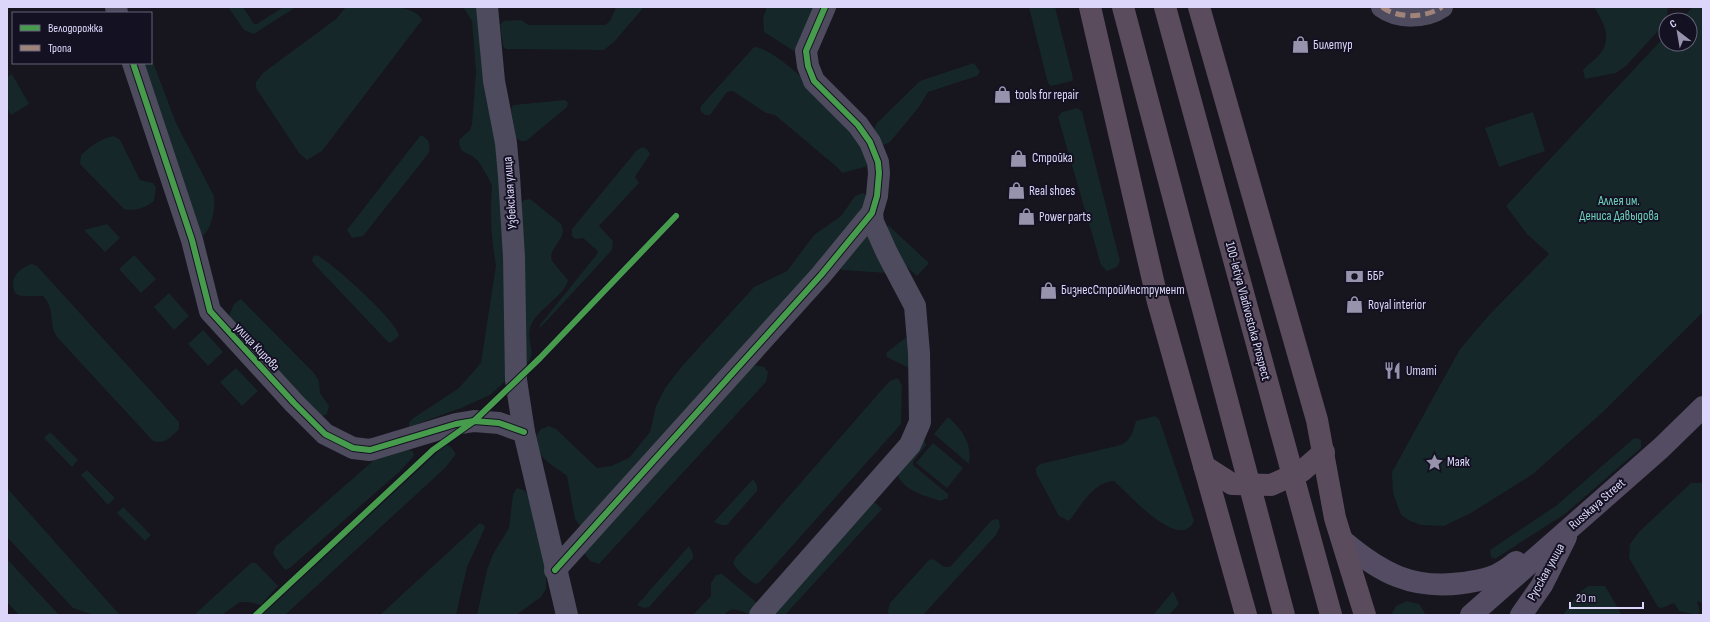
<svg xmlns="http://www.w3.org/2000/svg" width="1710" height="622" font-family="'Sofia Sans Condensed',sans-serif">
	<rect width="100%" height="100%" fill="#17151e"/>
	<g fill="#152729">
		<polygon points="228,7 243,7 254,24 257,24 283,7 296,7 254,34 244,30"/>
		<path d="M 346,7 C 364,7 413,1 422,20 L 322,151 L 307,160 L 299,153 L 256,88 L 256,82 L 263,73 L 336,19 Z"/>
		<path d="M 463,7 L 483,7 L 500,145 L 509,378 L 490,395 L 461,408 L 409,427 L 409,423 L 412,419 L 459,388 L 481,363 L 496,265 C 491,240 490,211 492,186 C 489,179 482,166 477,160 C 469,151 459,156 459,140 L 470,130 L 472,124 L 476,72 L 472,21 Z"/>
		<polygon points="616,7 644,7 614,42 604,50 506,49 503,46 500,25 503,21 521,20 529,25 605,25 610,21"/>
		<polygon points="767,7 817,7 796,49 794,51 764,32 763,18"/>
		<polygon points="1029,7 1055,7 1073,78 1072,81 1051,86 1048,83"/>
		<path d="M 1594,7 L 1668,7 L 1666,22 L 1626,66 L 1616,73 L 1585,79 L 1583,70 C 1588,64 1595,60 1600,54 C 1613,38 1603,22 1594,7 Z"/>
		<polygon points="1693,7 1703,7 1703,312 1603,412 1533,474 1471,513 1444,526 1421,525 1410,521 1401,515 1393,493 1392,472 1460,349 1490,314 1549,254 1527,234 1506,206 1666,35 1666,44 1690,44 1690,20 1680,20"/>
		<path d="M 754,47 C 774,48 811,86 827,101 C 827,118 845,121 856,132 C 861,137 865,157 868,165 L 865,167 L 842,173 L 838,168 L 775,115 L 766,113 L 733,91 L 727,92 L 710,115 L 705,115 L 700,110 L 701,106 Z"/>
		<path d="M 151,57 L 176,123 L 214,196 C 216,208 212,227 203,236 L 200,232 L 141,63 L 151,63 Z"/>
		<polygon points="974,63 980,72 977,76 928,92 919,107 890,142 884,145 879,143 873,131 877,123 920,81"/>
		<polygon points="12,74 29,104 11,115 7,108 7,77"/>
		<polygon points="565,100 568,103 567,107 526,141 521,141 516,138 511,109 513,105"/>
		<polygon points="1078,108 1082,112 1120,261 1117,267 1107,271 1101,265 1058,117 1062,112"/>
		<polygon points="1533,112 1545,151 1499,167 1485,128"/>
		<path d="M 114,136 L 120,140 L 140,180 L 153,183 L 156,187 L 154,201 C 145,208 134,212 124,209 L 80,164 L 81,155 C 91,146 101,138 114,136 Z"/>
		<path d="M 420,136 L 423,136 C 430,141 431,146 428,154 L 363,236 L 352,238 L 347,230 Z"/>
		<polygon points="643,147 648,150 650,154 635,177 639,183 637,185 599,226 613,241 612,250 540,328 540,325 597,254 598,251 583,238 575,239 572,236 572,229 637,150"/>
		<path d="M 863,193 L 868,196 L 870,211 L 583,530 L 575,519 L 567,476 C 550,462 538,462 536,436 L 541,429 L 549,426 L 556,429 L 597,468 L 611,466 L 629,458 L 650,432 L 656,406 L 665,388 L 683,365 L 754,287 L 787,271 L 814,235 L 841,216 L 855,196 Z"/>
		<path d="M 530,199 L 561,224 C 568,238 553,244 551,256 L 552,261 L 568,280 C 566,294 539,309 532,323 C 523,340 540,352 525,366 L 521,204 L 524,200 Z"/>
		<polygon points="107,224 120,238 105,252 84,230"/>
		<polygon points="888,225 929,263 917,276 890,251 885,232"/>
		<polygon points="866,232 887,273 842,270 838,266"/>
		<polygon points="134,255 156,279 141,293 119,269"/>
		<path d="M 317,255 C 331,262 398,322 399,336 L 390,343 L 387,341 L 315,265 L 312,261 L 313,257 Z"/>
		<path d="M 32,264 L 37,266 L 179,422 L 179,429 C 171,437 164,445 153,441 L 57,337 C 48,324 56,310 43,296 L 21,296 L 16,294 C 8,280 18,268 32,264 Z"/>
		<polygon points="169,293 189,316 174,330 154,307"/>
		<polygon points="241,299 314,373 319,381 320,393 329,406 327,414 323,416 316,414 228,318 234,304"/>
		<polygon points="203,330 223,352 208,366 188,344"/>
		<polygon points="905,338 908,339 909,368 887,357 886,353"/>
		<polygon points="754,365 764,367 768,372 766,382 599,564 590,561 581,549"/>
		<polygon points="236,368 258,391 242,406 220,382"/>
		<path d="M 898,378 L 902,386 L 901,424 L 760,582 L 756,584 C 748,580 737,571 733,563 L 736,557 L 886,385 L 890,381 Z"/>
		<path d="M 1155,416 L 1159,419 L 1194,521 C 1180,553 1128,493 1114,481 C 1093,482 1081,506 1069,521 L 1059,516 L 1036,473 L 1036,468 L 1040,464 L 1121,445 C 1133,438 1132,433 1136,421 Z"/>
		<path d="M 948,417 C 963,430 972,444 969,464 L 934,434 Z"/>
		<polygon points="50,432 78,460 72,467 44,438"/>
		<polygon points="1637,438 1641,440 1641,448 1565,514 1498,557 1495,559 1491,557 1490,550 1557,505 1633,439"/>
		<path d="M 924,439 L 926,445 L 913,462 L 913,465 L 948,494 L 948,498 L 940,501 C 923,495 903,491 896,472 Z"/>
		<polygon points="933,443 963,468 947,488 916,463"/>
		<polygon points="445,445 450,446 456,454 445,468 285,615 262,615"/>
		<polygon points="408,450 413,451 414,456 399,472 291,567 285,570 273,554 275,547 374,460 393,451"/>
		<polygon points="87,470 115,498 108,505 81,475"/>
		<polygon points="753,479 757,485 757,491 727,525 721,525 714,522"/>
		<polygon points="1691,483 1703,483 1703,603 1697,601 1700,612 1697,615 1679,611 1674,603 1662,608 1658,607 1629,558 1630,544 1639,532"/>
		<polygon points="7,488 118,613 119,615 94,615 73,608 7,537"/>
		<polygon points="517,488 524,490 529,497 546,571 546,589 541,597 516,615 477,615 487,570 493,554 509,528 513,494"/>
		<polygon points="872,500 882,509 785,615 768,615"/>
		<polygon points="123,507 151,535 145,541 117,513"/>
		<polygon points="997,519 999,520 1000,527 996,535 923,615 889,615 888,611 890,603 929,560 933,559 944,567 950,567 992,520"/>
		<polygon points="480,523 485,526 484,530 467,567 456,615 380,615"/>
		<polygon points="689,546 693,554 693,558 649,607 644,608 637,605"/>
		<polygon points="7,559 59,615 19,615 7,602"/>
		<polygon points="251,563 256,563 278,586 261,605 248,602 240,602 222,615 194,615"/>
		<path d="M 722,574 L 757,603 L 754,611 L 748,614 C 739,610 732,606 724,615 L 693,615 L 711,596 L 711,583 L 716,575 Z"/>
		<polygon points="1588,586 1605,586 1622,615 1563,615 1580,592"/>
		<polygon points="1173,591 1179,604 1169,615 1153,615"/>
		<polygon points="1407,601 1419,604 1426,615 1391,615 1396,606"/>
	</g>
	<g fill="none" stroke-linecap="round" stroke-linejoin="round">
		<g stroke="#4d4b5d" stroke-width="22">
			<polyline points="116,7 117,13"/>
			<polyline points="487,7 494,81 506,143 509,176 514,257 516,380 524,432 567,615"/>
			<path d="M 1382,7 C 1398,19 1426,18 1442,7"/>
			<polyline points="133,63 192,240 210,311 294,403 325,434 353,448 370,450 456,424 474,421 499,423 524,432"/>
			<polyline points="555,570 821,275 872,213 877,196 879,173 878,162 870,142 858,125 814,81 808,66 806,51 825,7"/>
			<polyline points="760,615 910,445 920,422 919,353 915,306 887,253 873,222 872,213"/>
		</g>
		<g stroke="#544c62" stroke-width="22">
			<path d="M 1343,541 C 1381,573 1412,590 1463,583 C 1474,581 1486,580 1496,575 C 1503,572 1510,567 1516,562"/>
			<polyline points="1471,615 1661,448 1703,407"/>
			<polyline points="1521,615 1542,585 1566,537"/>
		</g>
		<g stroke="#5b4c5d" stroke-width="22">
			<polyline points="1090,7 1158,302 1246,615"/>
			<polyline points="1199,7 1317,420 1335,518 1365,615"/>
			<polyline points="1204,466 1232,484 1271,485 1302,471 1324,452"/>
		</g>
		<g stroke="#5b4c5d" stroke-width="22">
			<polyline points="1123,7 1284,615"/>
			<polyline points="1165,7 1331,615"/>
		</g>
		<path stroke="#a18479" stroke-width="5" stroke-dasharray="10 5" stroke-linecap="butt" d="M 1382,7 C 1398,19 1426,18 1442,7"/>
		<defs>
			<g id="cycleway">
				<polyline points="133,63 192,240 210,311 294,403 325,434 353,448 370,450 456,424 474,421 499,423 524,432"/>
				<polyline points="555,570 821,275 872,213 877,196 879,173 878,162 870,142 858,125 814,81 808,66 806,51 825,7"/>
				<polyline points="256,615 433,450 474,421 540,358 676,216"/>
			</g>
		</defs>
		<use href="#cycleway" stroke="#141122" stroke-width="8"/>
		<use href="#cycleway" stroke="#469c4c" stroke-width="6"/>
	</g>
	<defs>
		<symbol id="shop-bare" viewBox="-9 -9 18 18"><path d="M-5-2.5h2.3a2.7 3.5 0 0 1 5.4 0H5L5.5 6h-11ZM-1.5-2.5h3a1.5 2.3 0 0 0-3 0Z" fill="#9793ad" stroke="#141122" stroke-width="2.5" paint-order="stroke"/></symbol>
		<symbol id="bank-bare" viewBox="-9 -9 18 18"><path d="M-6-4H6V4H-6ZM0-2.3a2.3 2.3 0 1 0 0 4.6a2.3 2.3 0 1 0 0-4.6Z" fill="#9793ad" stroke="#141122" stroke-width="2.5" paint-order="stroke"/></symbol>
		<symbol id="restaurant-bare" viewBox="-9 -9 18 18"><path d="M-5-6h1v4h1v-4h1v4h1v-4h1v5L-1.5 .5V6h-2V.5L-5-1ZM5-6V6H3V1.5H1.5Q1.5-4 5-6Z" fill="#9793ad" stroke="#141122" stroke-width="2.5" paint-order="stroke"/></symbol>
		<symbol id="sight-bare" viewBox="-9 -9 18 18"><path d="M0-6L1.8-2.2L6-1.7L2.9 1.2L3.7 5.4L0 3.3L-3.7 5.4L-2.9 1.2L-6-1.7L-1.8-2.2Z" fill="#9793ad" stroke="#141122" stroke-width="2.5" paint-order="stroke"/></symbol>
	</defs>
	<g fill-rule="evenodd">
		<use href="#shop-bare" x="1288" y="32" width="25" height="25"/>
		<use href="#shop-bare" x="990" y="82" width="25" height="25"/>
		<use href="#shop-bare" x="1006" y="146" width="25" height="25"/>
		<use href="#shop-bare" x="1004" y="178" width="25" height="25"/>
		<use href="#shop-bare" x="1014" y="204" width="25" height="25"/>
		<use href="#bank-bare" x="1342" y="264" width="25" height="25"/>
		<use href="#shop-bare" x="1036" y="278" width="25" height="25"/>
		<use href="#shop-bare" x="1342" y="292" width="25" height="25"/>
		<use href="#restaurant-bare" x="1380" y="358" width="25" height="25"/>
		<use href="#sight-bare" x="1422" y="450" width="25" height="25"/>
	</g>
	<g text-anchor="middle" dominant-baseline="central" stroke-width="4" stroke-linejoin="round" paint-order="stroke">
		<g font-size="13" fill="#dcd7fa" stroke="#141122" text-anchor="start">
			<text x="1313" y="45">Билетур</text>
			<text x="1015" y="95">tools for repair</text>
			<text x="1032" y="158">Стройка</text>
			<text x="1029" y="191">Real shoes</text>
			<text x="1039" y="217">Power parts</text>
			<text x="1367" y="276">ББР</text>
			<text x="1061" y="290">БизнесСтройИнструмент</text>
			<text x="1368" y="305">Royal interior</text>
			<text x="1406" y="371">Umami</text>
			<text x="1447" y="462">Маяк</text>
		</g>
		<g font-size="13" fill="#dcd7fa" stroke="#141122">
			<text transform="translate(510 193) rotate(-94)">Узбекская улица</text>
			<text transform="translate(1248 311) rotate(75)">100-letiya Vladivostoka Prospect</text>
			<text transform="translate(257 347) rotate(47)">улица Кирова</text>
			<text transform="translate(1597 504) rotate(-41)">Russkaya Street</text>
			<text transform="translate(1546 572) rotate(-61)">Русская улица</text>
		</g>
		<g font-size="13" fill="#6cd1bc" stroke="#141122">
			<text x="1619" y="201">Аллея им.<tspan x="1619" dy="15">Дениса Давыдова</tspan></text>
		</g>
	</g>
	<rect width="1710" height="622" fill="none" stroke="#dcd7fa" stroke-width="16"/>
	<rect x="12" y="12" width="140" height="52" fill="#141122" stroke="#646078"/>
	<rect x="20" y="25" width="20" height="6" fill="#469c4c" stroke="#646078"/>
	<text x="48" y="32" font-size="12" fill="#dcd7fa">Велодорожка</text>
	<rect x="20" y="45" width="20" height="6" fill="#a18479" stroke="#646078"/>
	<text x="48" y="52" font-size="12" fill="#dcd7fa">Тропа</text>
	<g transform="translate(1678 32) rotate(329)"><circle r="19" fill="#141122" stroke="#646078"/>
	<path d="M0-3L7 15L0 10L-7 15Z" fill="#9793ad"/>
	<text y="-6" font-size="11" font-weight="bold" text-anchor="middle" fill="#dcd7fa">С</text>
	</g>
	<path d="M1570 602v6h73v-6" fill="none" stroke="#dcd7fa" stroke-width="2"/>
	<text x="1576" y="602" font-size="12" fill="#dcd7fa" stroke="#141122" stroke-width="3" paint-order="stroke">20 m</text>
</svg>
